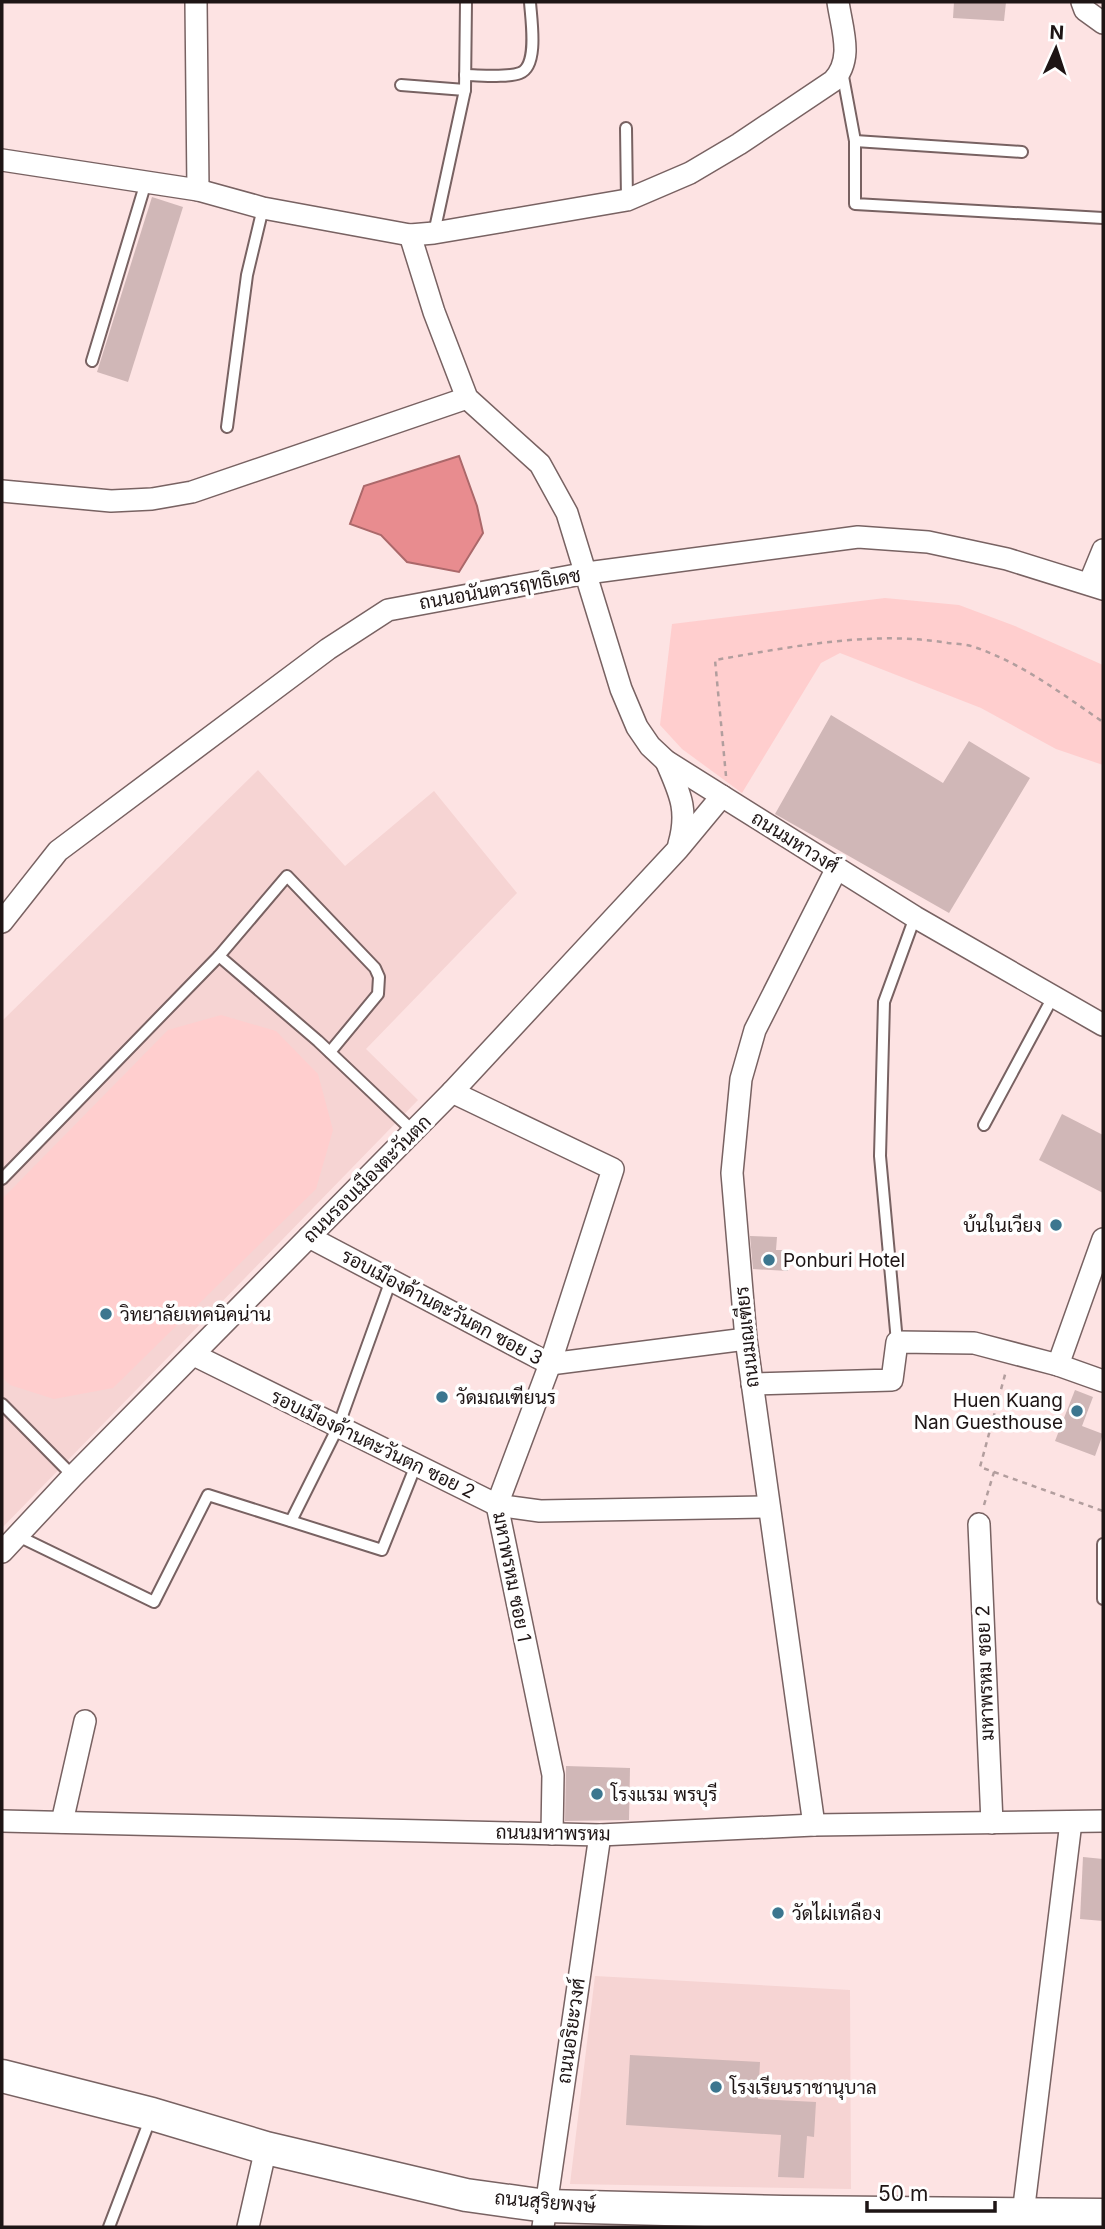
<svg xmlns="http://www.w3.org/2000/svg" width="1105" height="2229" font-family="Inter,Sarabun,sans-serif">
	<rect width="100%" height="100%" fill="#fde3e3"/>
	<g fill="#f6d4d3">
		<polygon points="258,770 345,866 434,791 517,893 366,1049 418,1100 2,1528 2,1021"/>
		<polygon points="595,1976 850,1990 851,2189 570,2184"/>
	</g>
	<g fill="#ffcece">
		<polygon points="885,598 959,605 1015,626 1103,665 1103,765 1056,749 981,708 840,653 821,663 742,793 682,749 660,725 672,624"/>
		<polygon points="221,1015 276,1031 318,1074 333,1130 316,1189 113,1388 54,1399 10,1385 2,1377 2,1199 168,1030"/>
	</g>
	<polygon fill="#e88c8f" stroke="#ab686a" stroke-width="2" points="459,456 477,506 483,533 459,572 407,562 381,535 350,524 364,486"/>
	<g fill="#d0b7b7">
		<polygon points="954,2 1006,2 1004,21 953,18"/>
		<polygon points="152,197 183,207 128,382 97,372"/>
		<polygon points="831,715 943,783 969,741 1030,778 949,913 775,814"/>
		<polygon points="1062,1114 1103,1135 1103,1193 1039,1160"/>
		<polygon points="750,1236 777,1237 776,1250 789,1250 788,1271 753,1269"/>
		<polygon points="1075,1390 1093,1397 1082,1426 1103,1434 1095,1456 1055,1441"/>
		<polygon points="566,1766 630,1768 629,1820 565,1821"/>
		<polygon points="1083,1857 1103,1859 1103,1921 1080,1919"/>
		<polygon points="630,2055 760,2062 758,2099 816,2102 814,2137 807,2136 804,2178 778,2177 781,2135 626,2125"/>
	</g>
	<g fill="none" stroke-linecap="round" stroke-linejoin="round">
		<defs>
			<g id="service">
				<polyline points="842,71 855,141 855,204 1103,218"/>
				<path d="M 465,75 C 479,75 507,78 520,73 C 539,66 531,19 530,2"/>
				<polyline points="401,85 465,90"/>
				<polyline points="626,128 627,200"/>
				<polyline points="855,141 1022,152"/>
				<polyline points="434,233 465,90 466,2"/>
				<polyline points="92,361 146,182"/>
				<polyline points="227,427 247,275 263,208"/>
				<polyline points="219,956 318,1041 413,1131"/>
				<polyline points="984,1125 1054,995"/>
				<polyline points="2,1179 219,956 287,876 375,968 379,977 378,994 330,1052"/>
				<polyline points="897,1342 880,1156 884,1002 915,917"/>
				<polyline points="2,1404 73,1476"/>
				<polyline points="291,1521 338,1427 391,1280"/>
				<polyline points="18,1536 154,1602 208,1495 382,1550 416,1465"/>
				<polyline points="1103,1544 1103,1599"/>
				<polyline points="109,2227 151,2117"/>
			</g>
			<g id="minor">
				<polyline points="196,2 198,190"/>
				<polyline points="1082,2 1085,10 1103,23"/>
				<path d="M 2,160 L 198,190 L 263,208 L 410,235 L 434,233 L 627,200 L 690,173 L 739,144 L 833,81 C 854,59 842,30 838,2"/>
				<polyline points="410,235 434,312 467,398 540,464 567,513 621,689 637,727 650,746 666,761 915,917 1103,1025"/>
				<polyline points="2,491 111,501 152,499 192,492 467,398"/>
				<polyline points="1089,584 1103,550"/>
				<path d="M 666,761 C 679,792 689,809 679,844"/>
				<polyline points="2,922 58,851 328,649 388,610 587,573 858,537 928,542 1007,559 1103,589"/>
				<polyline points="452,1092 613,1169 550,1364 497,1505 553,1775 552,1834"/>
				<polyline points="309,1237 550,1364 746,1339"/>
				<polyline points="194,1355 497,1505 540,1511 769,1507"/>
				<polyline points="1058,1365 1103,1239"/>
				<polyline points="752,1384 892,1380 897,1342 974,1343 1058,1365 1103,1381"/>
				<polyline points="979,1524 992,1823"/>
				<polyline points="2,1552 73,1476 452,1092 678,849 722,796"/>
				<polyline points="2,1821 600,1835 814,1825 1103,1821"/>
				<polyline points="62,1822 85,1721"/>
				<polyline points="814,1825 746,1339 732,1173 741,1079 755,1030 837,868"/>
				<polyline points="1023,2214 1071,1822"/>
				<polyline points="248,2227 266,2148"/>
				<polyline points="543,2227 600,1835"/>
			</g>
			<polyline id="primary" points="2,2076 152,2114 266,2148 466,2195 546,2206 784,2212 1103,2215"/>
		</defs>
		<use href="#service" stroke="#786262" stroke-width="14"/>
		<use href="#minor" stroke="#786262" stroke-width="24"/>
		<use href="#primary" stroke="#786262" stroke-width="35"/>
		<g stroke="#b29e9e" stroke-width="2.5" stroke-dasharray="5 5" stroke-linecap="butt">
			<path d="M 726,776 L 715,660 C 791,647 871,630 948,643 C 956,644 966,644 974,647 C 1022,663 1062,694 1103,722"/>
			<polyline points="994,1472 1103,1511"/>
			<polyline points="984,1505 994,1472 980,1467 1006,1371"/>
		</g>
		<use href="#service" stroke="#fff" stroke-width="10"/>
		<use href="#minor" stroke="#fff" stroke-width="21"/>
		<use href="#primary" stroke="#fff" stroke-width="32"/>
	</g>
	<g fill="#3c768f" stroke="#fff" stroke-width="2.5">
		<circle cx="1056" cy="1225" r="7"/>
		<circle cx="769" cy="1260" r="7"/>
		<circle cx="106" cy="1314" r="7"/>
		<circle cx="442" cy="1397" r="7"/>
		<circle cx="1077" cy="1411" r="7"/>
		<circle cx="597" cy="1794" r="7"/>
		<circle cx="778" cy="1913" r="7"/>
		<circle cx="716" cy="2087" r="7"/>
	</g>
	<g text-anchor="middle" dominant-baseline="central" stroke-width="7" stroke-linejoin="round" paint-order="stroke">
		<g font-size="19" fill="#1e1515" stroke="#fff">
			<text transform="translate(500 589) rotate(-10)">ถนนอนันตวรฤทธิเดช</text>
			<text transform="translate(795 842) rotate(32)">ถนนมหาวงศ์</text>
			<text transform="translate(367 1179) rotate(-45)">ถนนรอบเมืองตะวันตก</text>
			<text transform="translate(442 1307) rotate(28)">รอบเมืองด้านตะวันตก ซอย 3</text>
			<text transform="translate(747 1337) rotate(-96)">ถนนมณเฑียร</text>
			<text transform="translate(373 1444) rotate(26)">รอบเมืองด้านตะวันตก ซอย 2</text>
			<text transform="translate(512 1577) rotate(79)">มหาพรหม ซอย 1</text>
			<text transform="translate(985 1673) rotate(-92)">มหาพรหม ซอย 2</text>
			<text transform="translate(553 1833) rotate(1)">ถนนมหาพรหม</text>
			<text transform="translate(571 2031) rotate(-82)">ถนนอริยะวงศ์</text>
			<text transform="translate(545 2202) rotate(5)">ถนนสุริยพงษ์</text>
		</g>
		<g font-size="19" fill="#1e1515" stroke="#fff" text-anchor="start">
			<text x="1042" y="1225" text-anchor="end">บ้นในเวียง</text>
			<text x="783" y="1260">Ponburi Hotel</text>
			<text x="120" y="1314">วิทยาลัยเทคนิคน่าน</text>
			<text x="456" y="1397">วัดมณเฑียนร</text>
			<text x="1063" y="1400" text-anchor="end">Huen Kuang<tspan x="1063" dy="22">Nan Guesthouse</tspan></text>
			<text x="611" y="1794">โรงแรม พรบุรี</text>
			<text x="792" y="1913">วัดไผ่เทลือง</text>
			<text x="730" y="2087">โรงเรียนราชานุบาล</text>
		</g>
	</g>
	<rect width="1105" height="2229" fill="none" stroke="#1e1515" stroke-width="7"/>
	<g transform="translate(1056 49) rotate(3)" stroke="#ffffff" stroke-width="5" paint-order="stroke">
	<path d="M0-5L12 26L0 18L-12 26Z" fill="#1e1515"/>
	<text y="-10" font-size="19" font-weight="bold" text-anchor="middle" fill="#1e1515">N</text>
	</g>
	<path d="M867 2201v10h128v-10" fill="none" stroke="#1e1515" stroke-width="3.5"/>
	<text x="878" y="2201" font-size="21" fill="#1e1515" stroke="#ffffff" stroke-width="5" paint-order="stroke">50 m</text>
</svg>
